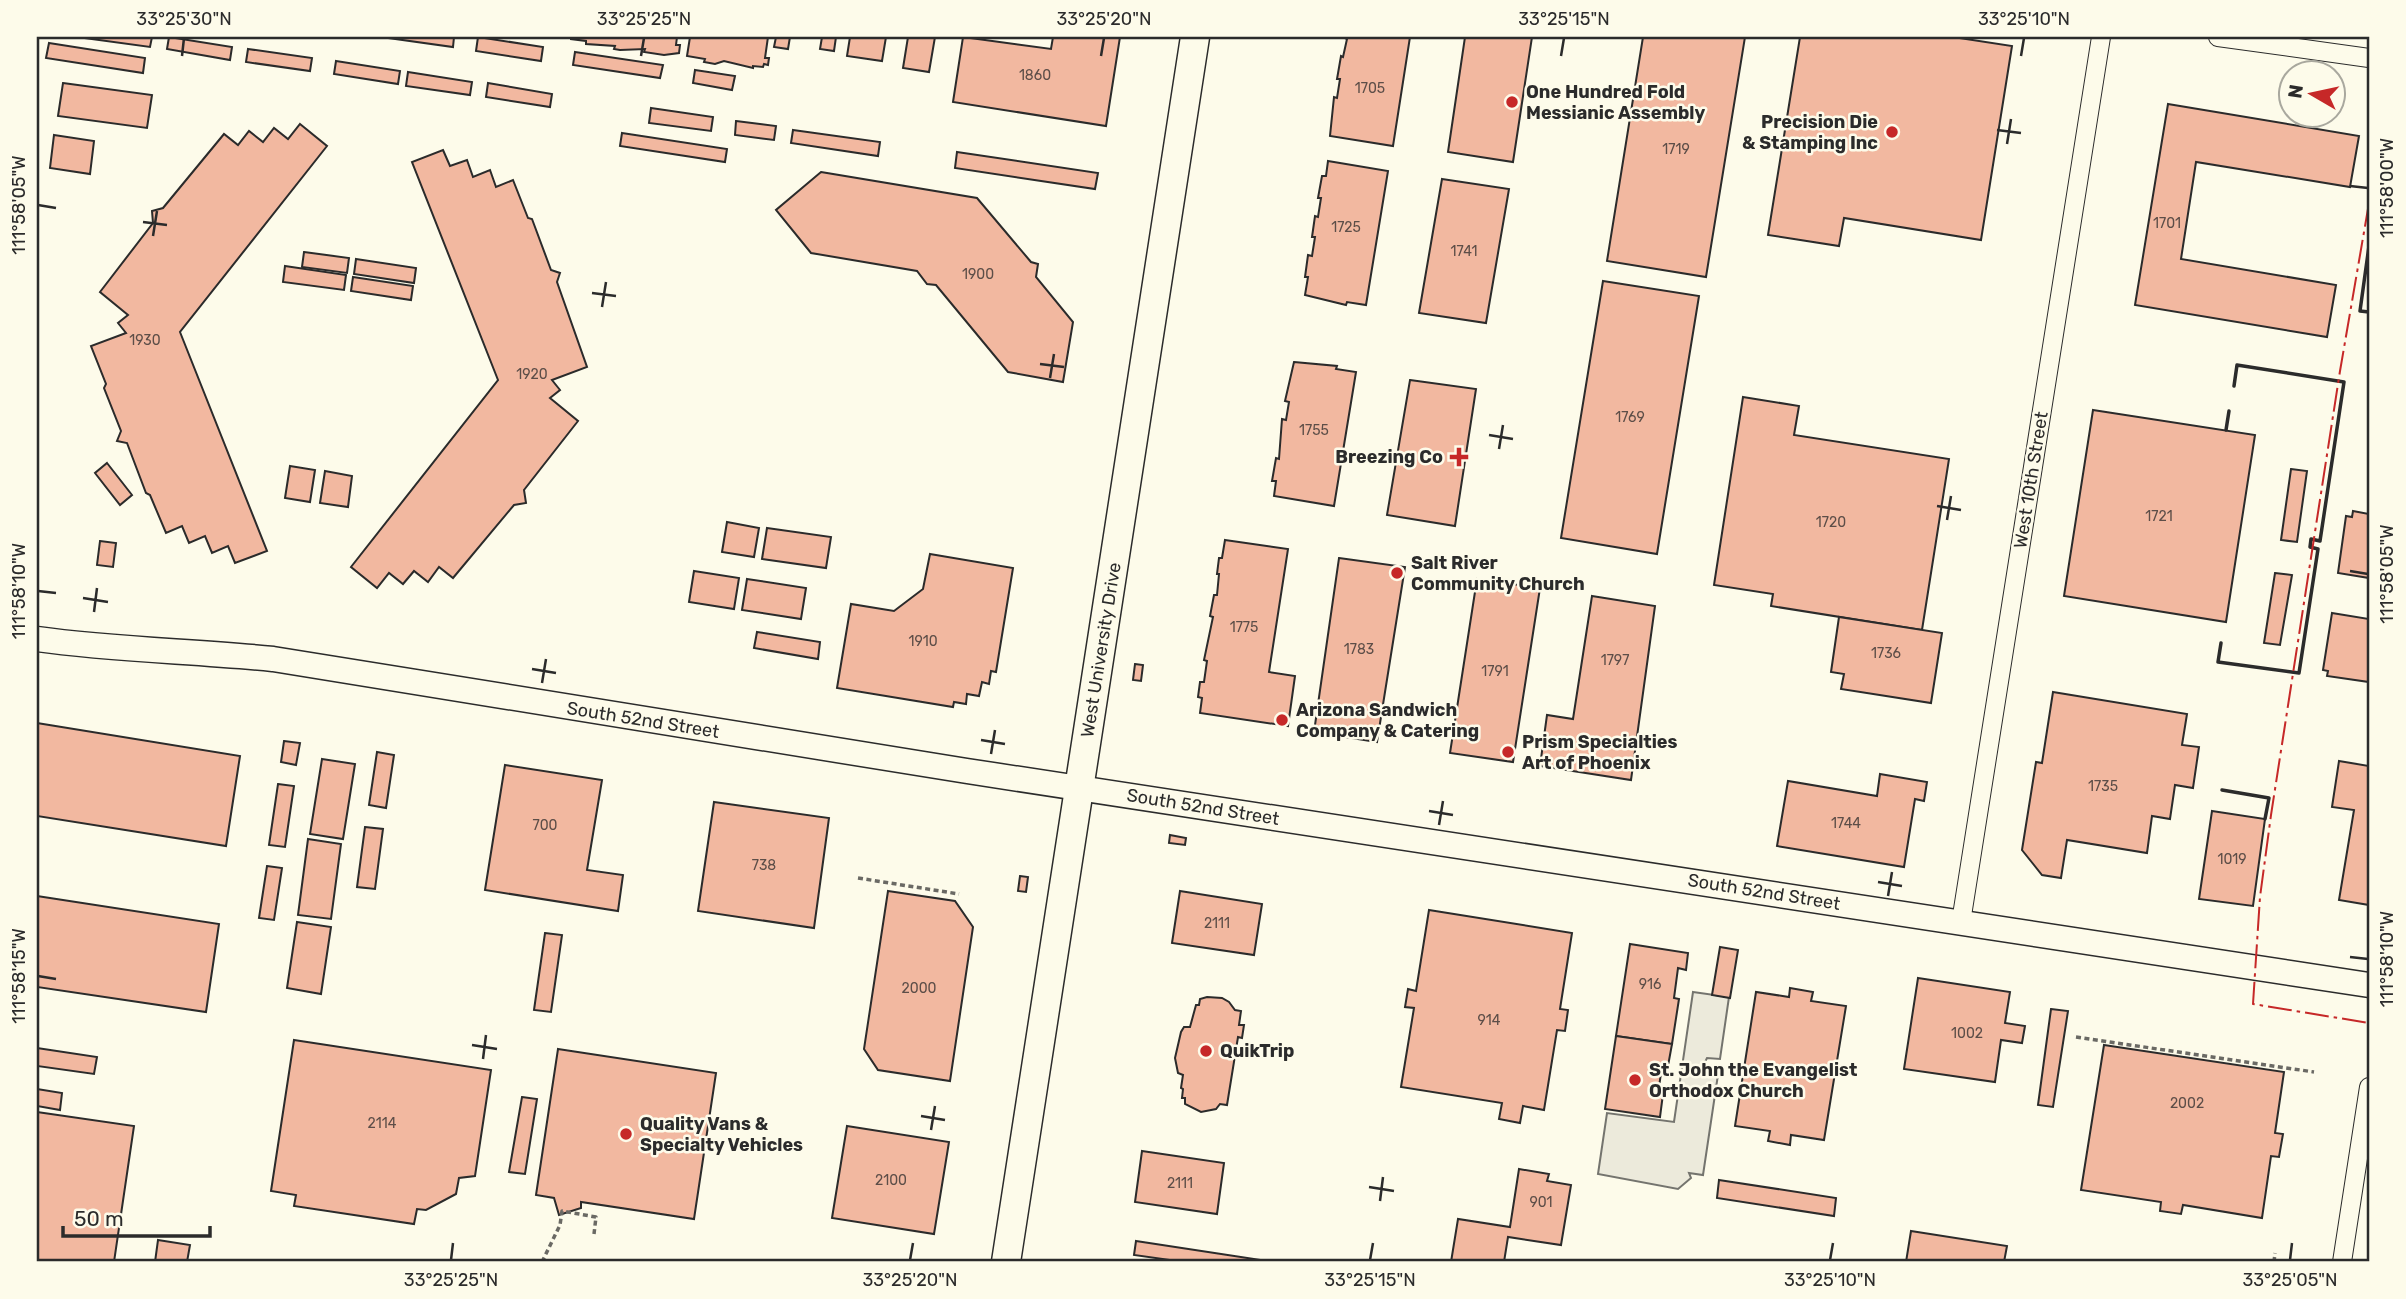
<svg xmlns="http://www.w3.org/2000/svg" width="2406" height="1299" font-family="Rubik,sans-serif">
	<rect width="100%" height="100%" fill="#fdfbea"/>
	<polygon fill="#eceadb" stroke="#74746e" stroke-width="2" points="1693,992 1729,997 1720,1059 1707,1058 1704,1064 1719,1068 1703,1175 1689,1173 1691,1178 1678,1189 1598,1174 1607,1113 1674,1122"/>
	<g fill="#f2b8a0" stroke="#2b2b2b" stroke-width="2">
		<polygon points="77,37 152,37 150,47"/>
		<polygon points="169,37 232,47 230,60 167,49"/>
		<polygon points="381,37 454,37 453,47"/>
		<polygon points="478,37 543,47 541,61 476,51"/>
		<polygon points="571,37 677,37 676,45 680,45 679,53 664,55 644,52 645,49 620,50 614,49 615,46 586,44 586,41 571,39"/>
		<polygon points="690,37 768,37 765,58 769,58 768,65 764,64 763,67 753,66 753,68 724,61 715,64 704,62 705,59 687,56"/>
		<polygon points="776,37 790,37 788,49 774,47"/>
		<polygon points="822,37 836,37 834,51 820,49"/>
		<polygon points="850,37 886,37 882,61 847,56"/>
		<polygon points="908,37 935,37 929,72 903,68"/>
		<polygon points="963,37 1051,49 1053,37 1120,37 1106,126 953,102"/>
		<polygon points="1343,37 1410,37 1393,146 1330,136 1334,97 1337,98 1340,79 1337,79 1341,56 1343,57 1347,39"/>
		<polygon points="1465,37 1532,37 1513,162 1448,152"/>
		<polygon points="1643,37 1745,37 1706,277 1607,261"/>
		<polygon points="1800,37 1953,37 2012,46 1981,240 1844,218 1839,246 1768,235"/>
		<polygon points="49,43 145,58 143,73 46,58"/>
		<polygon points="248,49 312,58 310,71 246,62"/>
		<polygon points="575,52 663,65 660,78 573,65"/>
		<polygon points="336,61 400,71 398,84 334,74"/>
		<polygon points="695,70 735,76 732,90 693,83"/>
		<polygon points="408,72 472,82 470,95 406,86"/>
		<polygon points="63,83 152,95 147,128 58,116"/>
		<polygon points="488,83 552,94 550,107 486,97"/>
		<polygon points="2168,104 2359,136 2350,187 2196,162 2181,259 2336,285 2327,337 2135,305"/>
		<polygon points="651,108 713,117 711,131 649,123"/>
		<polygon points="736,121 776,126 774,140 735,135"/>
		<polygon points="300,124 327,146 180,332 267,551 235,563 228,546 212,553 205,536 189,543 182,526 166,533 150,495 146,493 127,443 117,441 121,431 104,388 106,384 91,346 126,333 118,323 128,315 100,292 153,223 152,211 163,208 224,134 238,145 249,131 263,142 274,128 288,139"/>
		<polygon points="793,130 880,142 878,156 791,143"/>
		<polygon points="622,133 727,149 725,162 620,146"/>
		<polygon points="54,135 94,141 90,174 50,168"/>
		<polygon points="443,150 450,166 467,160 473,177 490,170 496,187 513,180 528,218 532,219 551,270 560,273 557,282 587,367 552,380 560,390 550,398 578,421 524,490 526,503 514,505 453,578 439,567 428,582 414,571 403,584 389,573 377,588 351,567 498,380 412,162"/>
		<polygon points="957,152 1098,173 1095,189 955,168"/>
		<polygon points="1328,161 1388,171 1366,305 1347,302 1346,305 1305,295 1308,277 1305,277 1308,255 1312,256 1315,237 1312,237 1315,216 1318,217 1321,198 1318,198 1322,176 1326,176"/>
		<polygon points="821,172 977,198 1031,262 1038,264 1036,277 1073,322 1063,382 1008,372 936,285 927,284 917,271 811,253 776,210"/>
		<polygon points="1442,179 1509,189 1486,323 1419,313"/>
		<polygon points="304,252 349,258 347,273 302,267"/>
		<polygon points="356,259 416,268 414,283 354,274"/>
		<polygon points="285,266 346,275 344,290 283,282"/>
		<polygon points="353,277 413,286 411,300 351,291"/>
		<polygon points="1603,281 1699,296 1657,554 1561,538"/>
		<polygon points="1294,362 1337,366 1336,369 1356,372 1334,506 1274,496 1276,481 1272,481 1276,458 1279,459 1282,419 1286,420 1289,402 1285,401"/>
		<polygon points="1410,380 1476,389 1455,526 1387,515"/>
		<polygon points="1743,397 1799,406 1794,435 1949,459 1922,630 1771,606 1773,594 1714,585"/>
		<polygon points="2093,410 2255,435 2226,622 2064,596"/>
		<polygon points="107,463 132,495 120,505 95,473"/>
		<polygon points="290,466 315,470 310,502 285,498"/>
		<polygon points="2291,469 2307,471 2297,542 2281,540"/>
		<polygon points="325,471 352,476 348,507 320,503"/>
		<polygon points="2353,511 2369,514 2369,578 2338,573 2346,516 2352,517"/>
		<polygon points="727,522 759,528 754,557 722,552"/>
		<polygon points="767,528 831,537 826,568 762,559"/>
		<polygon points="1225,540 1288,549 1269,672 1295,676 1288,726 1200,713 1202,698 1198,697 1200,682 1204,682 1207,661 1204,660 1213,617 1210,616 1214,595 1217,595 1219,574 1217,574 1219,558 1222,558"/>
		<polygon points="100,541 116,543 113,567 97,565"/>
		<polygon points="930,554 1013,568 996,672 991,671 989,684 982,682 979,696 967,694 966,704 954,702 953,707 837,688 851,604 894,611 923,589"/>
		<polygon points="1339,558 1405,567 1377,742 1314,732"/>
		<polygon points="694,571 739,578 734,609 689,602"/>
		<polygon points="2275,573 2292,575 2280,645 2264,643"/>
		<polygon points="747,579 806,588 801,619 742,610"/>
		<polygon points="1477,579 1540,588 1513,762 1450,753"/>
		<polygon points="1592,596 1655,606 1631,780 1540,766 1547,715 1573,719"/>
		<polygon points="2332,613 2369,619 2369,682 2327,676 2328,671 2323,670"/>
		<polygon points="1839,617 1942,633 1931,703 1841,689 1844,674 1831,672"/>
		<polygon points="757,632 820,642 818,659 754,648"/>
		<polygon points="1135,664 1143,665 1141,681 1133,680"/>
		<polygon points="2053,692 2187,714 2182,745 2199,747 2193,788 2175,785 2170,819 2152,816 2147,853 2067,840 2061,878 2042,875 2022,850 2036,762 2042,763"/>
		<polygon points="37,723 240,756 226,846 37,816"/>
		<polygon points="284,741 300,743 296,765 281,762"/>
		<polygon points="377,752 394,755 386,808 369,805"/>
		<polygon points="322,759 355,764 343,839 310,834"/>
		<polygon points="2339,761 2369,766 2369,905 2339,900 2354,810 2332,807"/>
		<polygon points="505,765 602,780 587,870 623,875 618,911 485,890"/>
		<polygon points="1880,774 1927,782 1924,801 1915,799 1904,867 1777,846 1788,781 1877,796"/>
		<polygon points="278,784 294,786 285,847 269,845"/>
		<polygon points="714,802 829,818 814,928 698,911"/>
		<polygon points="2212,811 2265,819 2253,906 2199,899"/>
		<polygon points="365,827 383,829 375,889 357,887"/>
		<polygon points="1170,835 1186,838 1185,845 1169,843"/>
		<polygon points="308,839 341,844 331,919 298,915"/>
		<polygon points="267,866 282,868 274,920 259,918"/>
		<polygon points="1020,876 1028,877 1026,892 1018,891"/>
		<polygon points="888,891 955,901 973,927 950,1081 878,1070 864,1049"/>
		<polygon points="1180,891 1262,904 1254,955 1172,943"/>
		<polygon points="37,896 219,924 206,1012 37,987"/>
		<polygon points="1429,910 1572,933 1560,1009 1568,1010 1565,1031 1557,1030 1544,1110 1523,1106 1520,1123 1499,1119 1502,1103 1401,1087 1414,1008 1405,1007 1408,989 1416,991"/>
		<polygon points="297,922 331,927 321,994 287,988"/>
		<polygon points="545,933 562,935 551,1012 534,1010"/>
		<polygon points="1630,944 1688,953 1686,970 1678,968 1674,998 1679,999 1672,1044 1616,1036"/>
		<polygon points="1720,947 1738,950 1730,998 1712,995"/>
		<polygon points="1918,978 2010,992 2005,1023 2025,1026 2022,1043 2001,1040 1995,1082 1904,1069"/>
		<polygon points="1790,988 1813,992 1811,1001 1846,1006 1824,1140 1791,1135 1790,1145 1768,1141 1770,1131 1735,1126 1756,992 1789,997"/>
		<polygon points="1207,997 1222,998 1229,1002 1235,1010 1241,1011 1239,1025 1244,1025 1242,1038 1238,1037 1227,1105 1220,1104 1216,1109 1201,1112 1185,1104 1185,1098 1182,1098 1183,1089 1181,1088 1183,1075 1178,1073 1175,1058 1181,1032 1184,1027 1190,1027 1196,1005 1199,1005 1200,999"/>
		<polygon points="2051,1009 2068,1011 2053,1107 2038,1105"/>
		<polygon points="1616,1036 1672,1044 1668,1066 1662,1066 1658,1094 1663,1094 1660,1117 1605,1109"/>
		<polygon points="294,1040 491,1070 475,1176 459,1178 456,1194 426,1210 417,1209 414,1224 294,1206 296,1195 271,1191"/>
		<polygon points="2104,1045 2284,1072 2275,1133 2283,1134 2279,1157 2271,1156 2262,1218 2183,1205 2181,1214 2160,1211 2161,1202 2081,1190"/>
		<polygon points="37,1048 97,1057 94,1074 37,1066"/>
		<polygon points="558,1049 716,1073 694,1219 581,1202 581,1208 559,1215 554,1198 536,1195"/>
		<polygon points="37,1089 62,1093 60,1110 37,1106"/>
		<polygon points="522,1097 537,1099 525,1174 509,1172"/>
		<polygon points="37,1112 134,1126 114,1262 37,1262"/>
		<polygon points="847,1126 949,1142 934,1234 832,1218"/>
		<polygon points="1142,1151 1224,1163 1217,1214 1135,1202"/>
		<polygon points="1519,1169 1549,1174 1547,1181 1571,1185 1561,1245 1508,1237 1504,1262 1451,1262 1458,1219 1510,1227"/>
		<polygon points="1719,1180 1836,1198 1834,1216 1717,1198"/>
		<polygon points="1911,1231 2007,1246 2004,1262 1906,1262"/>
		<polygon points="158,1240 190,1245 187,1262 155,1262"/>
		<polygon points="1136,1241 1274,1262 1184,1262 1134,1255"/>
	</g>
	<g fill="none" stroke-linecap="round" stroke-linejoin="round">
		<defs>
			<g id="street">
				<polyline points="2218,37 2369,58"/>
				<polyline points="1961,922 2101,37"/>
				<polyline points="2342,1262 2369,1087"/>
			</g>
			<path id="secondary" d="M 37,639 C 115,650 195,651 273,659 L 967,771 L 2369,985"/>
			<polyline id="primary" points="1006,1262 1195,37"/>
		</defs>
		<use href="#street" stroke="#2b2b2b" stroke-width="20"/>
		<use href="#secondary" stroke="#2b2b2b" stroke-width="27"/>
		<use href="#primary" stroke="#2b2b2b" stroke-width="31"/>
		<g stroke="#6a6964" stroke-width="3.5" stroke-dasharray="5 3.5" stroke-linecap="butt">
			<polyline points="858,878 959,894"/>
			<polyline points="2076,1037 2314,1072"/>
			<polyline points="542,1262 560,1225 562,1211 596,1217 594,1234"/>
			<polyline points="2274,1262 2275,1253"/>
		</g>
		<use href="#street" stroke="#fdfbea" stroke-width="18"/>
		<use href="#secondary" stroke="#fdfbea" stroke-width="24"/>
		<use href="#primary" stroke="#fdfbea" stroke-width="28"/>
		<g stroke="#2b2b2b" stroke-width="3.5">
			<polyline points="2369,246 2360,311 2369,312"/>
			<polyline points="2226,430 2229,411"/>
			<polyline points="2221,643 2218,662 2299,673 2318,549 2310,547 2311,539 2320,541 2344,382 2237,365 2234,386"/>
			<polyline points="2222,790 2269,798 2265,819"/>
		</g>
		<polyline stroke="#c62828" stroke-width="2" stroke-dasharray="24 5 3.5 5" stroke-linecap="butt" points="2369,203 2340,371 2271,815 2260,897 2253,1004 2369,1023"/>
	</g>
	<path fill="none" stroke="#2b2b2b" stroke-width="2.5" d="M 182,56 L 184,38M 641,56 L 644,38M 1101,56 L 1104,38M 1561,56 L 1564,38M 2021,56 L 2024,38M 1997,130 L 2021,133M 2007,144 L 2011,119M 2350,186 L 2368,188M 38,205 L 56,208M 143,222 L 167,225M 153,236 L 157,211M 592,293 L 616,296M 602,307 L 606,282M 1040,364 L 1064,367M 1050,378 L 1054,354M 1489,435 L 1513,439M 1499,449 L 1503,425M 1937,506 L 1961,510M 1947,520 L 1951,496M 2350,571 L 2368,574M 38,591 L 56,593M 83,598 L 108,602M 94,612 L 97,588M 532,669 L 556,673M 542,683 L 546,659M 981,740 L 1005,744M 991,754 L 995,730M 1429,811 L 1453,815M 1439,825 L 1443,801M 1878,882 L 1902,886M 1888,896 L 1892,872M 2350,957 L 2368,959M 38,976 L 56,979M 472,1045 L 497,1049M 483,1059 L 486,1035M 921,1116 L 945,1120M 931,1130 L 935,1106M 1369,1187 L 1394,1191M 1380,1201 L 1383,1177M 451,1260 L 453,1243M 910,1260 L 913,1243M 1370,1260 L 1373,1243M 1830,1260 L 1833,1243M 2290,1260 L 2292,1243"/>
	<g fill="#c62828" stroke="#fdfbea" stroke-width="2.5">
		<circle cx="1512" cy="102" r="7"/>
		<circle cx="1892" cy="132" r="7"/>
		<path d="M1455.5 446.5h7v7h7v7h-7v7h-7v-7h-7v-7h7z"/>
		<circle cx="1397" cy="573" r="7"/>
		<circle cx="1282" cy="720" r="7"/>
		<circle cx="1508" cy="752" r="7"/>
		<circle cx="1206" cy="1051" r="7"/>
		<circle cx="1635" cy="1080" r="7"/>
		<circle cx="626" cy="1134" r="7"/>
	</g>
	<g text-anchor="middle" dominant-baseline="central" stroke-width="5" stroke-linejoin="round" paint-order="stroke">
		<g font-size="14" fill="#5d4e48">
			<text x="1035" y="75">1860</text>
			<text x="1370" y="88">1705</text>
			<text x="1676" y="149">1719</text>
			<text x="2167" y="223">1701</text>
			<text x="1346" y="227">1725</text>
			<text x="1464" y="251">1741</text>
			<text x="978" y="274">1900</text>
			<text x="145" y="340">1930</text>
			<text x="532" y="374">1920</text>
			<text x="1630" y="417">1769</text>
			<text x="1314" y="430">1755</text>
			<text x="2159" y="516">1721</text>
			<text x="1831" y="522">1720</text>
			<text x="1244" y="627">1775</text>
			<text x="923" y="641">1910</text>
			<text x="1359" y="649">1783</text>
			<text x="1886" y="653">1736</text>
			<text x="1615" y="660">1797</text>
			<text x="1495" y="671">1791</text>
			<text x="2103" y="786">1735</text>
			<text x="1846" y="823">1744</text>
			<text x="545" y="825">700</text>
			<text x="2232" y="859">1019</text>
			<text x="764" y="865">738</text>
			<text x="1217" y="923">2111</text>
			<text x="1650" y="984">916</text>
			<text x="919" y="988">2000</text>
			<text x="1489" y="1020">914</text>
			<text x="1967" y="1033">1002</text>
			<text x="2187" y="1103">2002</text>
			<text x="382" y="1123">2114</text>
			<text x="891" y="1180">2100</text>
			<text x="1180" y="1183">2111</text>
			<text x="1541" y="1202">901</text>
		</g>
		<g font-size="18" font-weight="bold" fill="#2b2b2b" stroke="#fdfbea" text-anchor="start">
			<text x="1526" y="92">One Hundred Fold<tspan x="1526" dy="21">Messianic Assembly</tspan></text>
			<text x="1878" y="122" text-anchor="end">Precision Die<tspan x="1878" dy="21">&amp; Stamping Inc</tspan></text>
			<text x="1443" y="457" text-anchor="end">Breezing Co</text>
			<text x="1411" y="563">Salt River<tspan x="1411" dy="21">Community Church</tspan></text>
			<text x="1296" y="710">Arizona Sandwich<tspan x="1296" dy="21">Company &amp; Catering</tspan></text>
			<text x="1522" y="742">Prism Specialties<tspan x="1522" dy="21">Art of Phoenix</tspan></text>
			<text x="1220" y="1051">QuikTrip</text>
			<text x="1649" y="1070">St. John the Evangelist<tspan x="1649" dy="21">Orthodox Church</tspan></text>
			<text x="640" y="1124">Quality Vans &amp;<tspan x="640" dy="21">Specialty Vehicles</tspan></text>
		</g>
		<g font-size="18" fill="#2b2b2b" stroke="#fdfbea">
			<text transform="translate(2031 480) rotate(-81)">West 10th Street</text>
			<text transform="translate(1101 650) rotate(-81)">West University Drive</text>
			<text transform="translate(643 720) rotate(9)">South 52nd Street</text>
			<text transform="translate(1203 807) rotate(9)">South 52nd Street</text>
			<text transform="translate(1764 892) rotate(9)">South 52nd Street</text>
		</g>
	</g>
	<rect width="2406" height="1299" fill="none" stroke="#fdfbea" stroke-width="77"/>
	<g transform="translate(2312 94) rotate(279)"><circle r="33" fill="#fdfbea" stroke="#a9a89e" stroke-width="2"/>
	<path d="M0-5L12 26L0 18L-12 26Z" fill="#c62828"/>
	<text y="-10" font-size="19" font-weight="bold" text-anchor="middle" fill="#2b2b2b">N</text>
	</g>
	<path d="M63 1226v10h147v-10" fill="none" stroke="#2b2b2b" stroke-width="3.5"/>
	<text x="74" y="1226" font-size="21" fill="#2b2b2b" stroke="#fdfbea" stroke-width="5" paint-order="stroke">50 m</text>
	<rect x="38" y="38" width="2330" height="1222" fill="none" stroke="#2b2b2b" stroke-width="2.5"/>
	<g font-size="18" text-anchor="middle" fill="#2b2b2b">
		<text x="184" y="25">33°25'30"N</text>
		<text x="644" y="25">33°25'25"N</text>
		<text x="1104" y="25">33°25'20"N</text>
		<text x="1564" y="25">33°25'15"N</text>
		<text x="2024" y="25">33°25'10"N</text>
		<text transform="translate(2387 188) rotate(-90)" y="6">111°58'00"W</text>
		<text transform="translate(19 205) rotate(-90)" y="6">111°58'05"W</text>
		<text transform="translate(2387 574) rotate(-90)" y="6">111°58'05"W</text>
		<text transform="translate(19 591) rotate(-90)" y="6">111°58'10"W</text>
		<text transform="translate(2387 959) rotate(-90)" y="6">111°58'10"W</text>
		<text transform="translate(19 976) rotate(-90)" y="6">111°58'15"W</text>
		<text x="451" y="1286">33°25'25"N</text>
		<text x="910" y="1286">33°25'20"N</text>
		<text x="1370" y="1286">33°25'15"N</text>
		<text x="1830" y="1286">33°25'10"N</text>
		<text x="2290" y="1286">33°25'05"N</text>
	</g>
</svg>
